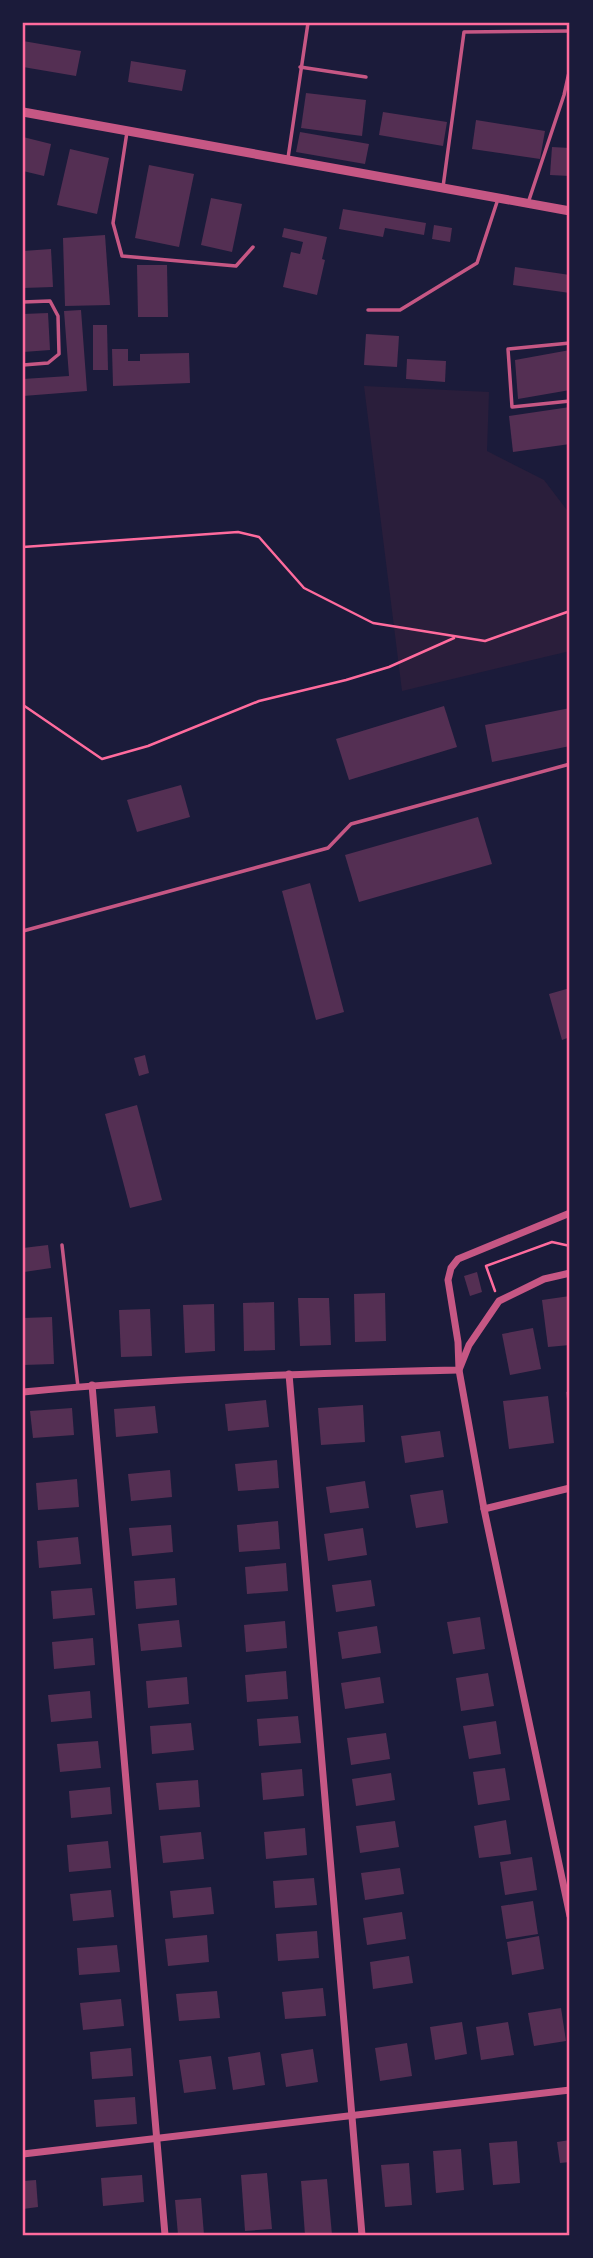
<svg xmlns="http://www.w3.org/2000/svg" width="593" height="2258" font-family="'Open Sans',sans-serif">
	<rect width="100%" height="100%" fill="#1b1b3a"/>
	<polygon fill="#2a1e3b" points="364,386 489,392 487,451 544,480 570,514 570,651 402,691"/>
	<g fill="#542f53">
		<polygon points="23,41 81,51 76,76 23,67"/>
		<polygon points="131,61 186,70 182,91 128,82"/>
		<polygon points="306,93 366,100 362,136 301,128"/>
		<polygon points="383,112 447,122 443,146 379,135"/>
		<polygon points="476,120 545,131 540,159 472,149"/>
		<polygon points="300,132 369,144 365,164 296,152"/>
		<polygon points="23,137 51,144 44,176 23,171"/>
		<polygon points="552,147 570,148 570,176 550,175"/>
		<polygon points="70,149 109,158 97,214 57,205"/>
		<polygon points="149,165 194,174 179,247 135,238"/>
		<polygon points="211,198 242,204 232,252 201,245"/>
		<polygon points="343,209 426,223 424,235 385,228 383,237 339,229"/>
		<polygon points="434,225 452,228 450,242 432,239"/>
		<polygon points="284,228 327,237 322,259 325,260 317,295 283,287 291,252 300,254 303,242 282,237"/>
		<polygon points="105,235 110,305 65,306 63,238"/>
		<polygon points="51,249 53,287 23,288 23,251"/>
		<polygon points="137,265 167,265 168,317 138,317"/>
		<polygon points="515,267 570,275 570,293 513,285"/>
		<polygon points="81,310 87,391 23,396 23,379 69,376 64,311"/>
		<polygon points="48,313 50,350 23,352 23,314"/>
		<polygon points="93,325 107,325 108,370 93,370"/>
		<polygon points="366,334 399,336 397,367 364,365"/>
		<polygon points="112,349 128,349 128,361 140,361 140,354 189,353 190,383 113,386"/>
		<polygon points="570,350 570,390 518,399 515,360"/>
		<polygon points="407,359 446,361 445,382 406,379"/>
		<polygon points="570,407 570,444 513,452 509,416"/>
		<polygon points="444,706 457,747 349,780 336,739"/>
		<polygon points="570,708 570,746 492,762 485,725"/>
		<polygon points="181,785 190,817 137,832 127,800"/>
		<polygon points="478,817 492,864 359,902 345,855"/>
		<polygon points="310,883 344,1012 316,1020 282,891"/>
		<polygon points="570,988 570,1037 562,1040 549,994"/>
		<polygon points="145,1055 149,1073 139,1076 134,1058"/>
		<polygon points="137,1105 162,1200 130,1208 105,1114"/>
		<polygon points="48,1245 51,1268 24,1272 23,1248"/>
		<polygon points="477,1272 482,1292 470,1296 464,1276"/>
		<polygon points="385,1293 386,1341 355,1342 354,1294"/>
		<polygon points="570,1296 570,1345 548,1347 542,1300"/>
		<polygon points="298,1298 329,1298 331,1345 300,1346"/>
		<polygon points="274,1302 275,1350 244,1351 243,1303"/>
		<polygon points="214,1304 215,1351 185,1353 183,1305"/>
		<polygon points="150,1309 152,1356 121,1357 119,1310"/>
		<polygon points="52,1317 54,1364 23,1365 23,1318"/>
		<polygon points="533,1328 541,1369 510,1375 502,1334"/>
		<polygon points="570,1391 570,1414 569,1415 566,1392"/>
		<polygon points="548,1396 554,1443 509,1449 503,1401"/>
		<polygon points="266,1400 269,1427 228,1431 225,1404"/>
		<polygon points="363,1405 365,1442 321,1445 318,1408"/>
		<polygon points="155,1406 158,1433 116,1437 114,1409"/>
		<polygon points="72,1408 74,1435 33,1438 30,1411"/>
		<polygon points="440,1431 444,1457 405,1463 401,1436"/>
		<polygon points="277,1460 279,1488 238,1491 235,1464"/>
		<polygon points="170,1470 172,1497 131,1501 128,1474"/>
		<polygon points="77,1479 79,1507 38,1510 36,1483"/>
		<polygon points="365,1481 369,1508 330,1513 326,1487"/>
		<polygon points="443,1490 448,1523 416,1528 410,1495"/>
		<polygon points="278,1521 280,1549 239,1552 237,1525"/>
		<polygon points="171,1525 173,1552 132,1556 129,1528"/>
		<polygon points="363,1528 367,1555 328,1561 324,1534"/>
		<polygon points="78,1537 81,1564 39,1568 37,1541"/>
		<polygon points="286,1563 288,1591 247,1594 245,1567"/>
		<polygon points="175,1578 177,1605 136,1609 134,1581"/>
		<polygon points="371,1580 375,1606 336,1612 332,1585"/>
		<polygon points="92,1588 95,1615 53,1619 51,1591"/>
		<polygon points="480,1617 485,1649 453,1654 447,1622"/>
		<polygon points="179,1620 182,1647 141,1651 138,1624"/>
		<polygon points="285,1621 287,1648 246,1652 244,1625"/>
		<polygon points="377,1626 381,1653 342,1659 338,1632"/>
		<polygon points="93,1638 95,1665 54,1669 52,1642"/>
		<polygon points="286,1671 288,1699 247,1702 245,1675"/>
		<polygon points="488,1673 494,1706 461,1711 456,1678"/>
		<polygon points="187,1677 189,1704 148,1708 146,1681"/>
		<polygon points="380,1677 384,1703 345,1709 341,1683"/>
		<polygon points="90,1691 92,1718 51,1722 48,1695"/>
		<polygon points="298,1716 301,1743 259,1746 257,1719"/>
		<polygon points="496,1721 501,1754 469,1759 463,1726"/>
		<polygon points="191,1723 194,1750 152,1754 150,1726"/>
		<polygon points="386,1733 390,1759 351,1765 347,1738"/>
		<polygon points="98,1741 101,1768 60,1772 57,1744"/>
		<polygon points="505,1768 510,1800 478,1805 473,1772"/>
		<polygon points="302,1769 304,1796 263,1800 261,1773"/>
		<polygon points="391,1773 395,1800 356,1806 352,1779"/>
		<polygon points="198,1780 200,1807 159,1810 156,1783"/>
		<polygon points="110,1787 112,1814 71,1818 69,1791"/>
		<polygon points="506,1820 511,1854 479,1858 474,1826"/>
		<polygon points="395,1821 399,1847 360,1853 356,1826"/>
		<polygon points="305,1828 307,1855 266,1859 264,1832"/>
		<polygon points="201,1832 204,1859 163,1863 160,1836"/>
		<polygon points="108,1841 111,1868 69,1872 67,1845"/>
		<polygon points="532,1857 537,1890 505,1895 500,1862"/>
		<polygon points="400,1868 404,1894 365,1900 361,1873"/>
		<polygon points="314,1878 317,1905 275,1908 273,1881"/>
		<polygon points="211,1887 214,1914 173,1918 170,1891"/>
		<polygon points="111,1890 114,1917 73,1921 70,1894"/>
		<polygon points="533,1901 538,1934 506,1939 501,1906"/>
		<polygon points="402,1912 406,1939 367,1945 363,1918"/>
		<polygon points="317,1931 319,1958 278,1961 276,1934"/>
		<polygon points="207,1935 209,1962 168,1966 165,1939"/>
		<polygon points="539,1936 544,1969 512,1975 507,1942"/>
		<polygon points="117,1945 120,1972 79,1975 77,1948"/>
		<polygon points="409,1956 413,1983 373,1989 370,1962"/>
		<polygon points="323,1988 326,2016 285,2019 282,1992"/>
		<polygon points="217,1991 220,2018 179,2021 176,1994"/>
		<polygon points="121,1999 124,2026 83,2030 80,2003"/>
		<polygon points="561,2008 566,2041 534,2046 528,2013"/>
		<polygon points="462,2022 467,2054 435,2060 430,2027"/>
		<polygon points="508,2022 514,2055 481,2060 476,2027"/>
		<polygon points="407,2043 412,2076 380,2081 375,2048"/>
		<polygon points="131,2048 133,2076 92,2079 90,2052"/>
		<polygon points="313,2049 318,2082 286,2087 281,2054"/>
		<polygon points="260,2052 265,2085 233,2090 228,2057"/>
		<polygon points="211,2056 216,2089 184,2093 179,2060"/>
		<polygon points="135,2097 137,2124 96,2127 94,2100"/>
		<polygon points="570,2140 570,2162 560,2163 557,2142"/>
		<polygon points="517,2141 520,2183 493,2185 489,2143"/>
		<polygon points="461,2149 464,2190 436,2193 433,2151"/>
		<polygon points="409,2163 412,2205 385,2207 381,2165"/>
		<polygon points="267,2173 272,2229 245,2231 241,2175"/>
		<polygon points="142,2175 144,2202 103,2206 101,2178"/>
		<polygon points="327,2179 332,2235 305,2235 301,2181"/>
		<polygon points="36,2180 38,2207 23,2209 23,2181"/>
		<polygon points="201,2198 204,2235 178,2235 175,2200"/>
	</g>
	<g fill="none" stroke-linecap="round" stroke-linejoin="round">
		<g stroke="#ff6b9d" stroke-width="2.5">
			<polyline points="23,547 238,532 259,537 304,588 373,623 485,641 570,611"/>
			<polyline points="23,705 102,759 148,746 259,701 346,680 389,667 454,638"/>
			<polyline points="495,1291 486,1266 552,1242 570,1246"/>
		</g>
		<g stroke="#c65784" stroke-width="3.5">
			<polyline points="300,67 366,77"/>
			<polyline points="127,132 113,223 122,256 236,266 253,247"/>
			<polyline points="288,158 308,23"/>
			<polyline points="443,187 464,32 570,31"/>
			<polyline points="528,203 564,95 570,68"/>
			<polyline points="23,302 50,301 58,316 59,354 48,363 23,365"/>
			<polyline points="368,310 400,310 477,263 498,199"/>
			<polyline points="570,343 508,349 512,407 570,401"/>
			<polyline points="23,931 328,848 351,824 570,764"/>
			<polyline points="62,1245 78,1387"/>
		</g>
		<g stroke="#c65784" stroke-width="7">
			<polyline points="570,1273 544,1279 499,1301 469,1345 459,1370 484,1509 570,1916"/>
			<polyline points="289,1374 362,2235"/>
			<polyline points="92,1385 165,2235"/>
			<path d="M 23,1392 C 168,1378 313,1373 459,1370 L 458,1342 L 448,1280 L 451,1268 L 458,1259 L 570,1213"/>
			<polyline points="484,1509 570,1488"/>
			<polyline points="23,2154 570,2090"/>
		</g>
		<polyline stroke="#c65784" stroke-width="9" points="23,112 570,211"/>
	</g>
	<rect width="593" height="2258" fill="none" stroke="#1b1b3a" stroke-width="49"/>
	<rect x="24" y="24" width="544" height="2210" fill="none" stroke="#ff6b9d" stroke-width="2.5"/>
</svg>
